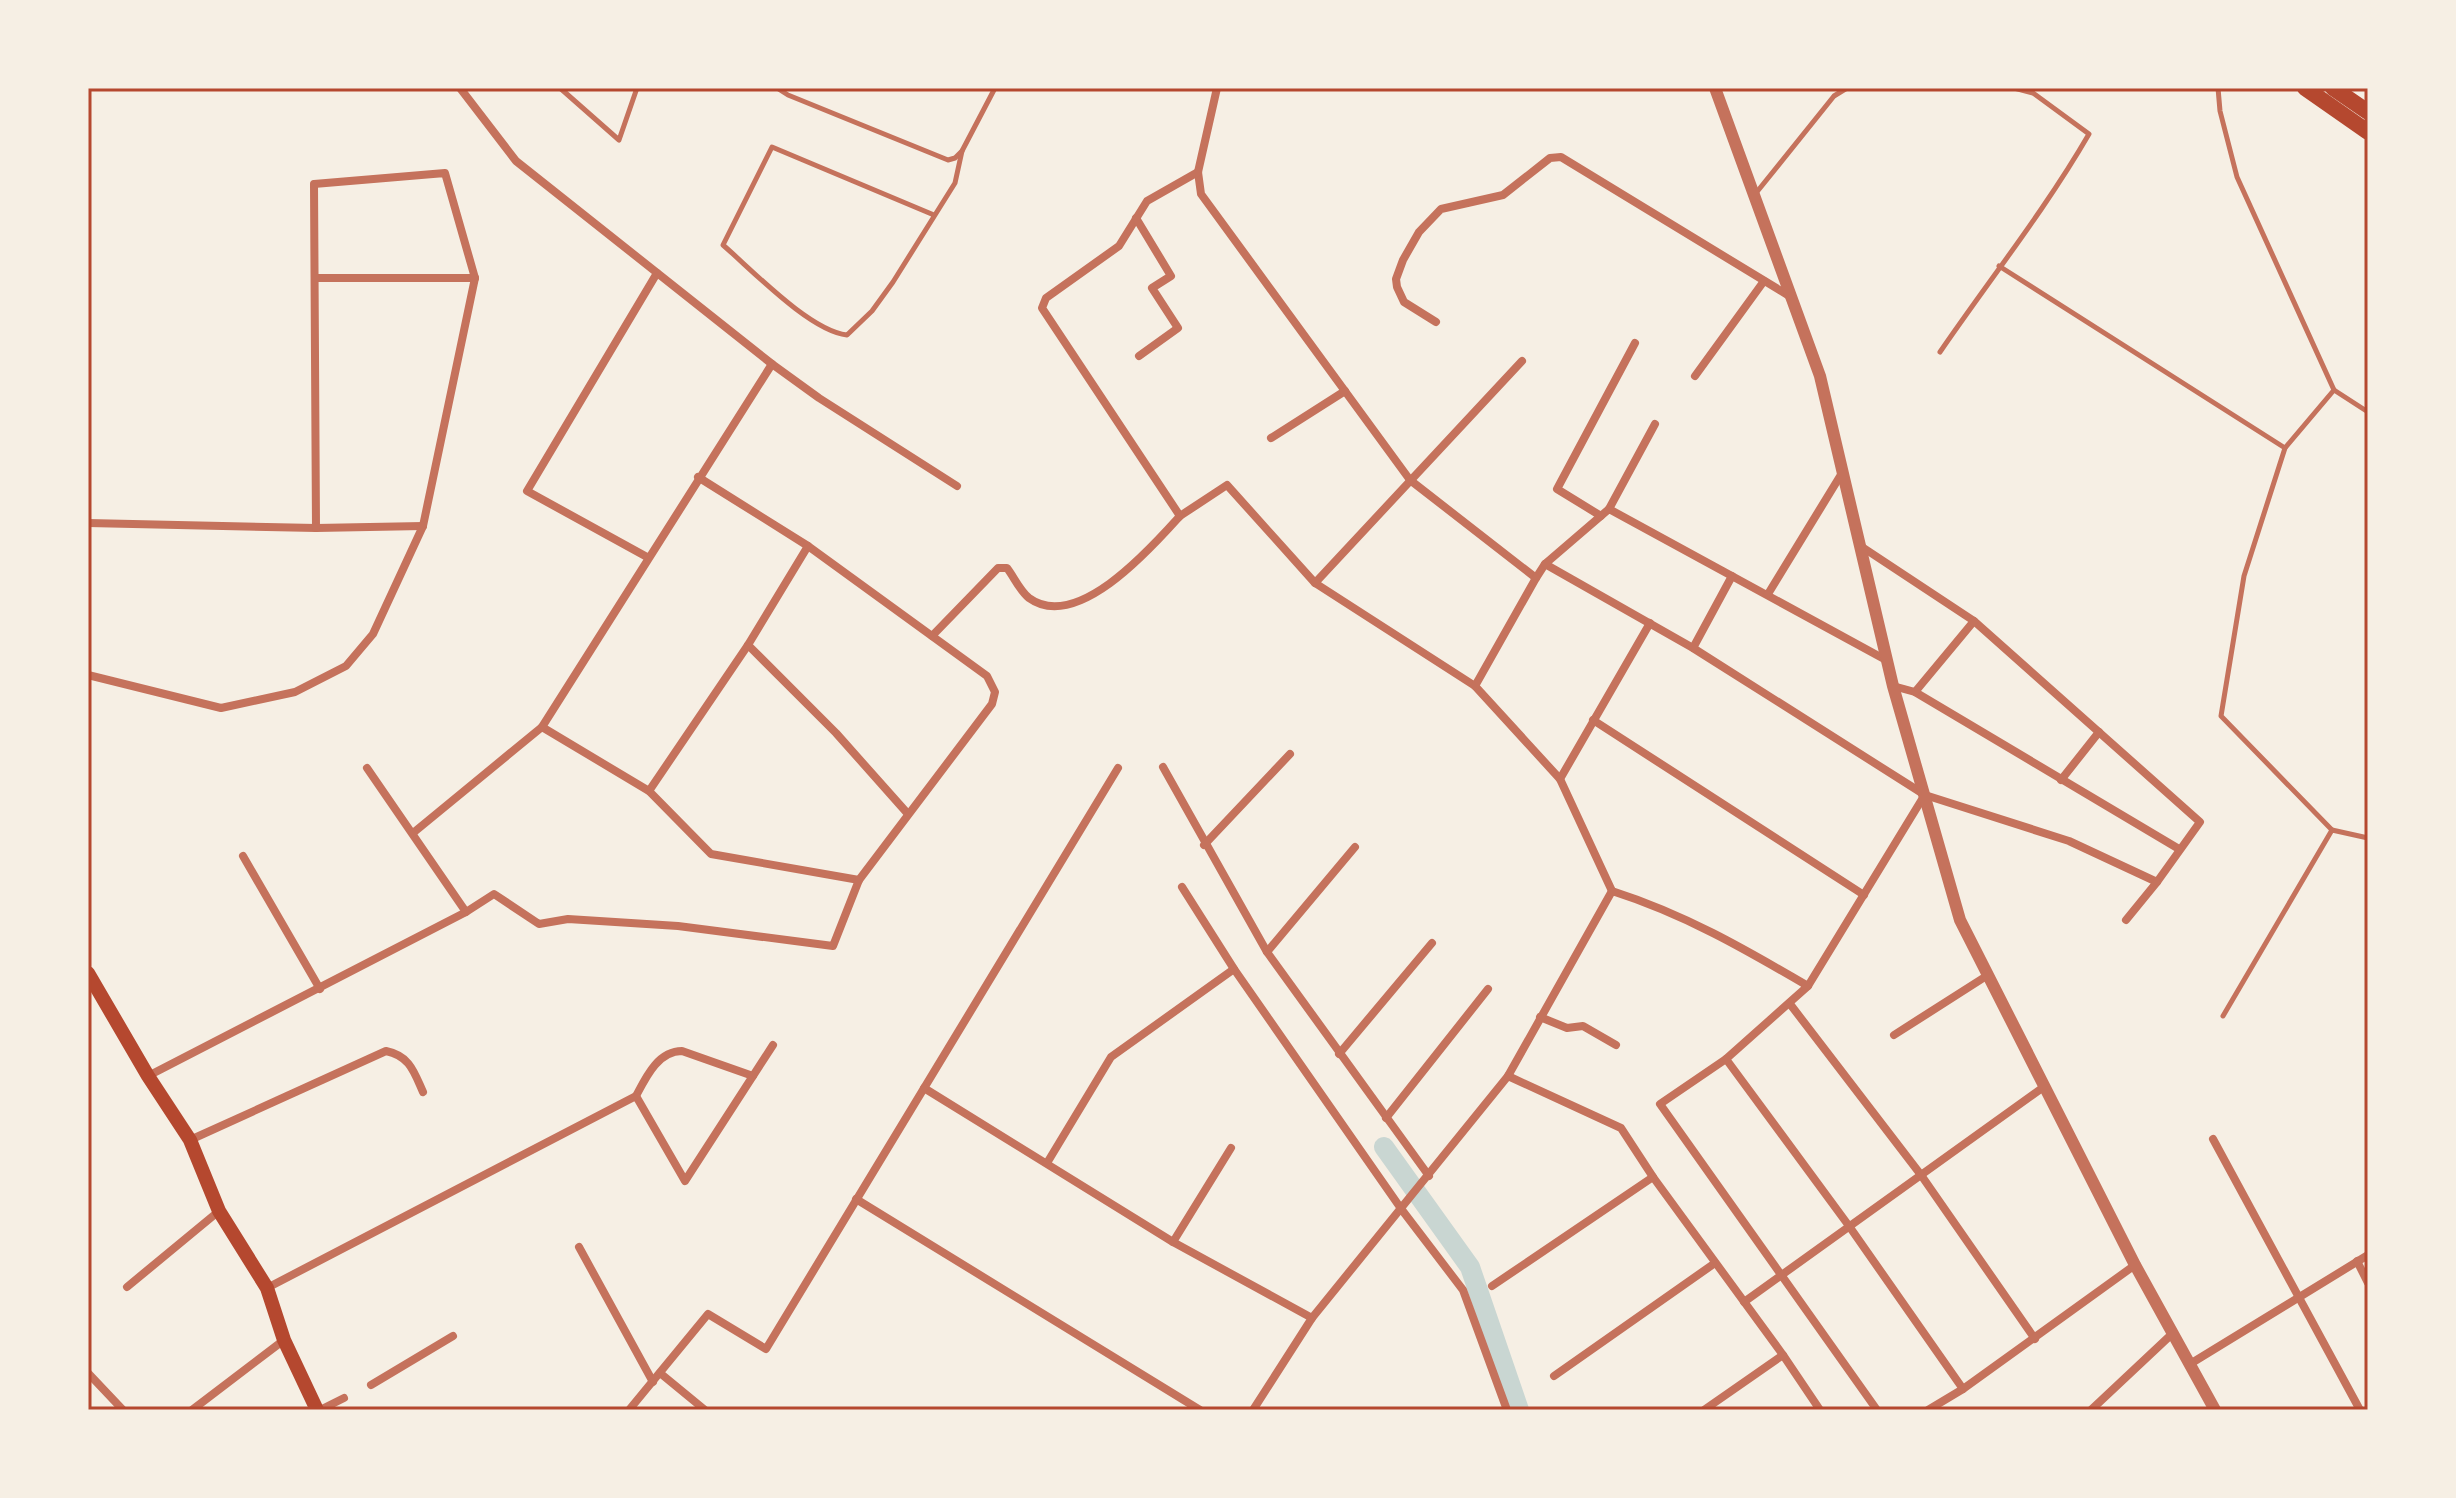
<svg xmlns="http://www.w3.org/2000/svg" width="2456" height="1498" font-family="Commissioner,sans-serif">
	<rect width="100%" height="100%" fill="#f6efe4"/>
	<g fill="none" stroke-linecap="round" stroke-linejoin="round">
		<polyline stroke="#c9d6d2" stroke-width="20" points="1384,1147 1470,1267 1519,1410"/>
		<g stroke="#c5725c" stroke-width="5">
			<polyline points="560,88 619,140 637,88"/>
			<polyline points="777,88 788,95 948,160 955,158 962,151 995,88"/>
			<polyline points="2218,88 2220,111 2237,177 2334,390 2368,412"/>
			<polyline points="1756,193 1834,96 1847,88"/>
			<path d="M 934,215 L 772,147 L 723,245 C 753,271 810,331 847,335 L 872,311 L 893,282 L 955,183 L 962,151"/>
			<polyline points="1999,266 2285,448"/>
			<path d="M 1940,352 C 1990,279 2045,210 2089,134 L 2033,93 L 2014,88"/>
			<polyline points="2332,830 2221,716 2244,576 2285,448 2334,390"/>
			<polyline points="2223,1016 2332,830 2368,838"/>
		</g>
		<g stroke="#c5725c" stroke-width="8">
			<polyline points="460,88 516,161 772,364 819,398 957,486"/>
			<polyline points="1217,88 1198,172 1201,194 1410,480 1536,578 1545,564 1693,648 1925,795 2069,841 2157,882 2200,822 1974,621 1859,545"/>
			<polyline points="1198,172 1147,201 1119,246 1046,298 1042,308 1180,516 1227,485 1315,583 1475,686 1560,779 1612,891"/>
			<polyline points="1136,218 1171,276 1152,288 1178,328 1139,356"/>
			<polyline points="316,278 475,278"/>
			<polyline points="1436,322 1404,302 1397,287 1396,279 1403,260 1419,232 1441,209 1503,195 1550,158 1561,157 1791,297"/>
			<polyline points="772,364 542,727 649,791 711,854 859,880"/>
			<polyline points="1695,376 1764,281"/>
			<polyline points="1271,438 1345,391"/>
			<polyline points="1609,509 1655,424"/>
			<polyline points="1601,516 1557,489 1635,343"/>
			<polyline points="88,523 316,528 423,526"/>
			<polyline points="647,557 527,491 657,273"/>
			<polyline points="1545,564 1609,509 1886,660"/>
			<polyline points="1315,583 1522,361"/>
			<polyline points="1768,594 1842,473"/>
			<path d="M 932,636 L 998,568 L 1007,568 C 1014,577 1020,591 1029,598 C 1077,633 1152,547 1180,516"/>
			<polyline points="748,645 836,733 908,814"/>
			<polyline points="1693,648 1732,576"/>
			<polyline points="88,675 221,708 295,692 346,666 373,634 423,526 475,278 445,173 314,184 316,528"/>
			<polyline points="1475,686 1536,578"/>
			<polyline points="1893,686 1915,692 2179,849"/>
			<polyline points="1915,692 1974,621"/>
			<polyline points="1593,720 1864,895"/>
			<polyline points="1163,767 1267,952 1429,1176"/>
			<polyline points="367,768 466,912"/>
			<polyline points="1560,779 1650,623"/>
			<polyline points="2061,780 2099,732"/>
			<polyline points="649,791 748,645 808,546"/>
			<polyline points="413,833 542,727"/>
			<polyline points="1204,845 1290,754"/>
			<polyline points="243,856 320,989"/>
			<polyline points="1182,887 1234,969 1402,1210 1463,1290 1507,1410"/>
			<polyline points="2126,920 2157,882"/>
			<polyline points="1267,952 1355,847"/>
			<polyline points="1808,986 1924,796"/>
			<polyline points="1790,1004 1921,1175 2035,1339"/>
			<polyline points="1540,1017 1567,1028 1583,1026 1616,1045"/>
			<polyline points="1894,1035 1988,975"/>
			<polyline points="1339,1054 1432,943"/>
			<polyline points="1726,1059 1660,1104 1877,1410"/>
			<polyline points="148,1076 466,912 494,894 539,924 568,919 678,926 833,946 859,880 992,704 995,692 987,676 808,546 698,477"/>
			<polyline points="1508,1076 1621,1128 1653,1177 1783,1355 1820,1410"/>
			<polyline points="924,1088 1173,1242 1312,1318"/>
			<path d="M 636,1096 C 646,1077 658,1051 682,1051 L 753,1076"/>
			<polyline points="1386,1118 1488,989"/>
			<polyline points="2213,1139 2360,1410"/>
			<path d="M 190,1140 L 386,1051 C 410,1056 414,1072 423,1092"/>
			<polyline points="1047,1163 1111,1057 1234,969"/>
			<polyline points="856,1199 1200,1410"/>
			<polyline points="1173,1242 1231,1148"/>
			<polyline points="579,1247 653,1382"/>
			<polyline points="2357,1261 2368,1283"/>
			<polyline points="1492,1286 1653,1177"/>
			<polyline points="127,1287 219,1211"/>
			<polyline points="267,1288 636,1096 685,1181 773,1045"/>
			<polyline points="1744,1302 2045,1086"/>
			<polyline points="2190,1364 2368,1255"/>
			<polyline points="88,1373 123,1410"/>
			<polyline points="660,1373 705,1410"/>
			<polyline points="1554,1376 1715,1263"/>
			<polyline points="371,1385 453,1336"/>
			<polyline points="192,1410 284,1340"/>
			<polyline points="320,1410 344,1398"/>
			<polyline points="629,1410 708,1314 766,1349 1118,768"/>
			<path d="M 1253,1410 L 1312,1318 L 1508,1076 L 1612,891 C 1684,914 1743,948 1808,986 L 1726,1059 L 1849,1226 L 1963,1389"/>
			<polyline points="1704,1410 1783,1355"/>
			<polyline points="1928,1410 1963,1389 2135,1265"/>
			<polyline points="2091,1410 2173,1333"/>
		</g>
		<polyline stroke="#c5725c" stroke-width="12" points="1715,88 1820,376 1893,686 1960,920 2135,1265 2215,1410"/>
		<polyline stroke="#b5482f" stroke-width="14" points="88,973 148,1076 190,1140 219,1211 267,1288 284,1340 317,1410"/>
		<g stroke="#b5482f" stroke-width="16">
			<polyline points="2305,88 2368,132"/>
			<polyline points="2333,88 2368,112"/>
		</g>
	</g>
	<rect width="2456" height="1498" fill="none" stroke="#f6efe4" stroke-width="180"/>
	<rect x="90" y="90" width="2276" height="1318" fill="none" stroke="#b5482f" stroke-width="3"/>
</svg>
